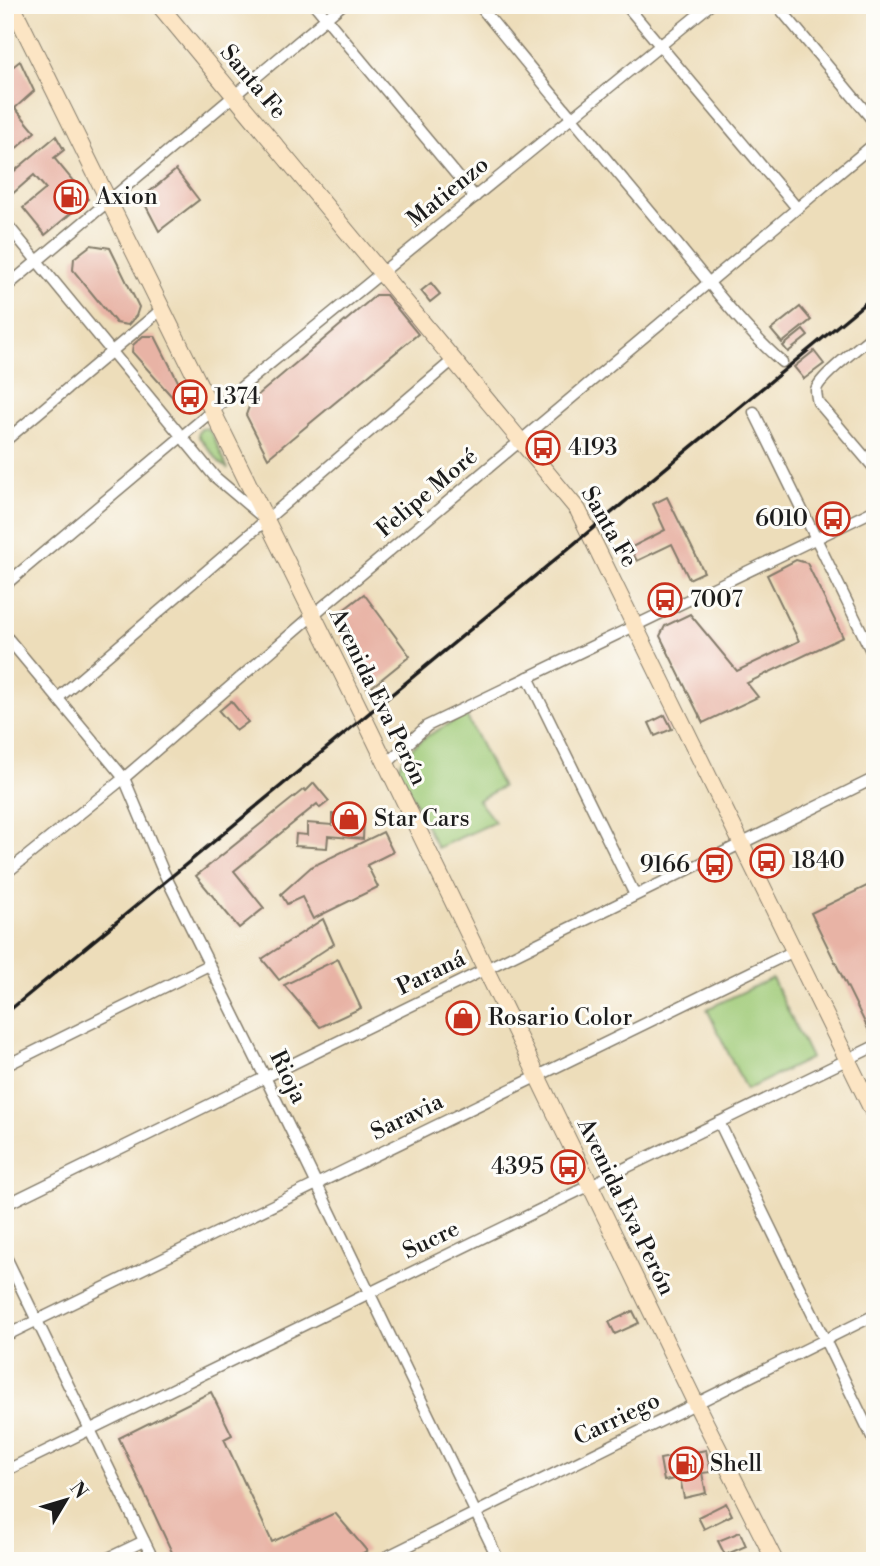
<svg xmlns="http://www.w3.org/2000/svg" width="880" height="1566" font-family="'Libre Bodoni',serif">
	<rect width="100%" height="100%" fill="#fdfcf7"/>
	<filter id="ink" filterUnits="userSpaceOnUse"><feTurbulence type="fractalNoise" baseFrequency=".0143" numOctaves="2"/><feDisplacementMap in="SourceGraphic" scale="14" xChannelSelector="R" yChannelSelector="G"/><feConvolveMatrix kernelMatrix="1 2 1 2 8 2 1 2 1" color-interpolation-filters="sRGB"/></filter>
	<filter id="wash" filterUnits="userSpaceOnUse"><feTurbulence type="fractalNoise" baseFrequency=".00686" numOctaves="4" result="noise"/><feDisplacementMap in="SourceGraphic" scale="28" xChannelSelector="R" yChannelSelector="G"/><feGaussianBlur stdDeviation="1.57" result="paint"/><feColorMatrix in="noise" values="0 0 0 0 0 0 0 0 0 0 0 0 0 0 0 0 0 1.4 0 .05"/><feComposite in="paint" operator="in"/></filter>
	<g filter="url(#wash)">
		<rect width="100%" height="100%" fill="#edddba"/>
		<g fill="#9fca77" stroke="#5e734a" stroke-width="2">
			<polygon points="207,428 212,434 228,469 220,463 199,437 198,434 201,429"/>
			<path d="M 466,715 L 502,787 L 478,800 L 495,822 L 437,848 L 398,767 C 410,741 442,728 466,715 Z"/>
			<polygon points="772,978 811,1058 746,1090 707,1009"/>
		</g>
		<g id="blocks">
			<g fill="#e8b3a5">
				<polygon points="20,61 34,91 15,108 35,132 5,158 5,73"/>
				<polygon points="56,136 64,150 54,158 88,199 45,235 23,208 46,189 34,175 10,196 5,190 5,179"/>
				<polygon points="176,170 199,200 159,231 146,206 149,192"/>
				<polygon points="91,245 110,248 139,307 136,316 128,325 116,323 73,270 74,258"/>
				<polygon points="431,283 440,294 430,302 421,291"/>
				<polygon points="376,295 386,295 418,334 268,458 246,415 251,401"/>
				<polygon points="800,307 811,320 782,343 771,330"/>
				<polygon points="803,330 808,336 788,352 783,346"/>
				<polygon points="143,336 155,336 190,405 184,410 132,352 133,345"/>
				<polygon points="814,351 824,364 804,379 794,367"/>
				<polygon points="667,497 704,572 689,579 672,544 637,561 630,548 665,530 653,504"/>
				<polygon points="796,560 807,563 843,637 747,683 758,697 703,723 660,636 665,626 690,614 737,671 799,641 767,575"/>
				<polygon points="364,594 410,656 368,690 333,618"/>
				<polygon points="231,701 248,722 236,731 219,711"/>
				<polygon points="665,715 672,729 655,736 649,723"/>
				<polygon points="314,783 329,801 320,808 317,804 234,871 264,908 239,928 196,876 304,789 306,791"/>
				<polygon points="332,814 364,816 363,839 328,836 327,848 295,846 296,834 307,835 307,823 332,825"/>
				<polygon points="383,832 393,852 367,865 378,887 313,919 302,897 287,904 281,894 311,867"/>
				<polygon points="875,882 875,1031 870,1033 811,913"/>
				<polygon points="323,919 334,944 279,980 262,959"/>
				<polygon points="338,959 361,1008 320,1027 284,985"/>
				<polygon points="633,1311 639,1323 615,1334 609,1322"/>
				<polygon points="211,1392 232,1435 224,1439 272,1542 335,1513 367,1551 347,1561 176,1561 119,1438"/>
				<polygon points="706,1450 711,1472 702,1473 706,1493 684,1498 680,1478 664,1481 660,1459"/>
				<polygon points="726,1503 732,1515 704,1529 698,1517"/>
				<polygon points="740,1532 746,1546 725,1555 718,1541"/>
			</g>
		</g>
	</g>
	<g filter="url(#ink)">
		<use href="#blocks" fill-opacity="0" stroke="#847c6b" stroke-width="2"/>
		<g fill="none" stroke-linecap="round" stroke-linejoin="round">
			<defs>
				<g id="street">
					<polyline points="315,5 475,197"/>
					<path d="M 479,5 C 543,84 608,161 673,239 C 707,280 742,327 782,362"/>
					<polyline points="626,5 797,208"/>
					<polyline points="777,5 875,123"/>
					<polyline points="5,222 215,477 260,515"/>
					<polyline points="5,288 342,5"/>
					<path d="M 875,334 C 863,344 819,377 816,390 C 816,392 817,400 818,402 L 875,469"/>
					<polyline points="754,412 875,659"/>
					<polyline points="5,441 162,309"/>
					<polyline points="5,585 212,411 710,5"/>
					<polyline points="5,635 124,778 163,871 265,1077 499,1561"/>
					<polyline points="528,677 635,895"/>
					<polyline points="58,698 453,360"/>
					<polyline points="386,764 427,726 875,510"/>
					<polyline points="5,874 124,778 313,615 875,143"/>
					<polyline points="5,1066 209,965"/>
					<polyline points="719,1122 875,1443"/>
					<polyline points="5,1205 875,778"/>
					<polyline points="5,1255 154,1561"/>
					<polyline points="5,1336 794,951"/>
					<polyline points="5,1471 875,1046"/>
					<polyline points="102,1561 144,1541"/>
					<polyline points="378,1561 875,1315"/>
				</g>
				<g id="secondary">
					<polyline points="12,5 364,718 696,1404 775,1561"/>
					<polyline points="159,5 578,510 875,1116"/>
				</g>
			</defs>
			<use href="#street" stroke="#847c6b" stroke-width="13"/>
			<use href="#secondary" stroke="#847c6b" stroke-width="18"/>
			<use href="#street" stroke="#fff" stroke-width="10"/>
			<use href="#secondary" stroke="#fce5c4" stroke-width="16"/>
			<polyline stroke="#1c1c1c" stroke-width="3.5" points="5,1014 875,295"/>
		</g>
	</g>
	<defs>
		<symbol id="fuel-ring" viewBox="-11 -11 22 22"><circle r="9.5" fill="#fdfcf7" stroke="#c8321e" stroke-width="1.5"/><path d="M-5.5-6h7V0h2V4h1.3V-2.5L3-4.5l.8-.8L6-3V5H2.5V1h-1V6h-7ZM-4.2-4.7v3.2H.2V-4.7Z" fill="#c8321e"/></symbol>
		<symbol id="bus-ring" viewBox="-11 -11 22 22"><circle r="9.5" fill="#fdfcf7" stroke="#c8321e" stroke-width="1.5"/><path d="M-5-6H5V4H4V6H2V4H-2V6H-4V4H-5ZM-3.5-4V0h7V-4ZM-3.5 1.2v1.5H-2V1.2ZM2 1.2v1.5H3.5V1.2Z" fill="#c8321e"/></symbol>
		<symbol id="shop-ring" viewBox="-11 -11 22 22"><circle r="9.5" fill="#fdfcf7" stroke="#c8321e" stroke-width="1.5"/><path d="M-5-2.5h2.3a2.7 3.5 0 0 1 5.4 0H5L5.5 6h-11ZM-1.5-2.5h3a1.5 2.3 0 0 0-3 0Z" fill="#c8321e"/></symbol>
	</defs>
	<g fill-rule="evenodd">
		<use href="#fuel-ring" x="52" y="178" width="38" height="38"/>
		<use href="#bus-ring" x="171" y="378" width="38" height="38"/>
		<use href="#bus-ring" x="524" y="429" width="38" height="38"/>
		<use href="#bus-ring" x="814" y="500" width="38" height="38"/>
		<use href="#bus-ring" x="646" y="581" width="38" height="38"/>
		<use href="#shop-ring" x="330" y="800" width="38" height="38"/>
		<use href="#bus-ring" x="748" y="842" width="38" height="38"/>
		<use href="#bus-ring" x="696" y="846" width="38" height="38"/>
		<use href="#shop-ring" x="444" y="999" width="38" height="38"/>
		<use href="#bus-ring" x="549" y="1148" width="38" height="38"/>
		<use href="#fuel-ring" x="667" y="1445" width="38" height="38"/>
	</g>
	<g text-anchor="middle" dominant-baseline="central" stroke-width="6" stroke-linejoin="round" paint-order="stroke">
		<g font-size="23" fill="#1c1c1c" stroke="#fdfcf7">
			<text transform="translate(253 82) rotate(50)">Santa Fe</text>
			<text transform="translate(448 192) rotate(-39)">Matienzo</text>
			<text transform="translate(427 493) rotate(-40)">Felipe Moré</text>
			<text transform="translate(609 527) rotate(60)">Santa Fe</text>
			<text transform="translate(378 697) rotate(64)">Avenida Eva Perón</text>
			<text transform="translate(431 973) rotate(-26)">Paraná</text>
			<text transform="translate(288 1077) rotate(64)">Rioja</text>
			<text transform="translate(407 1117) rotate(-26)">Saravia</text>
			<text transform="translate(626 1207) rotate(64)">Avenida Eva Perón</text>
			<text transform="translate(431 1240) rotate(-26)">Sucre</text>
			<text transform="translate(617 1419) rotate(-26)">Carriego</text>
		</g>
		<g font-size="23" fill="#1c1c1c" stroke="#fdfcf7" text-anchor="start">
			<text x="96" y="197">Axion</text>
			<text x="214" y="397">1374</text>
			<text x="568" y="448">4193</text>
			<text x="808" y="519" text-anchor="end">6010</text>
			<text x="690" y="600">7007</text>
			<text x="374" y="819">Star Cars</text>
			<text x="792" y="861">1840</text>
			<text x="690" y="865" text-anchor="end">9166</text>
			<text x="488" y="1018">Rosario Color</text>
			<text x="544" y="1167" text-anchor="end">4395</text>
			<text x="710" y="1464">Shell</text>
		</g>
	</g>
	<rect width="880" height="1566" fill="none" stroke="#fdfcf7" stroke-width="28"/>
	<g transform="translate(66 1500) rotate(52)" stroke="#fdfcf7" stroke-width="5" paint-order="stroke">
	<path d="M0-5L12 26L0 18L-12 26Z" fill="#1c1c1c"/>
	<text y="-10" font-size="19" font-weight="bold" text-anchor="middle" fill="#1c1c1c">N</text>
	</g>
</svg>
